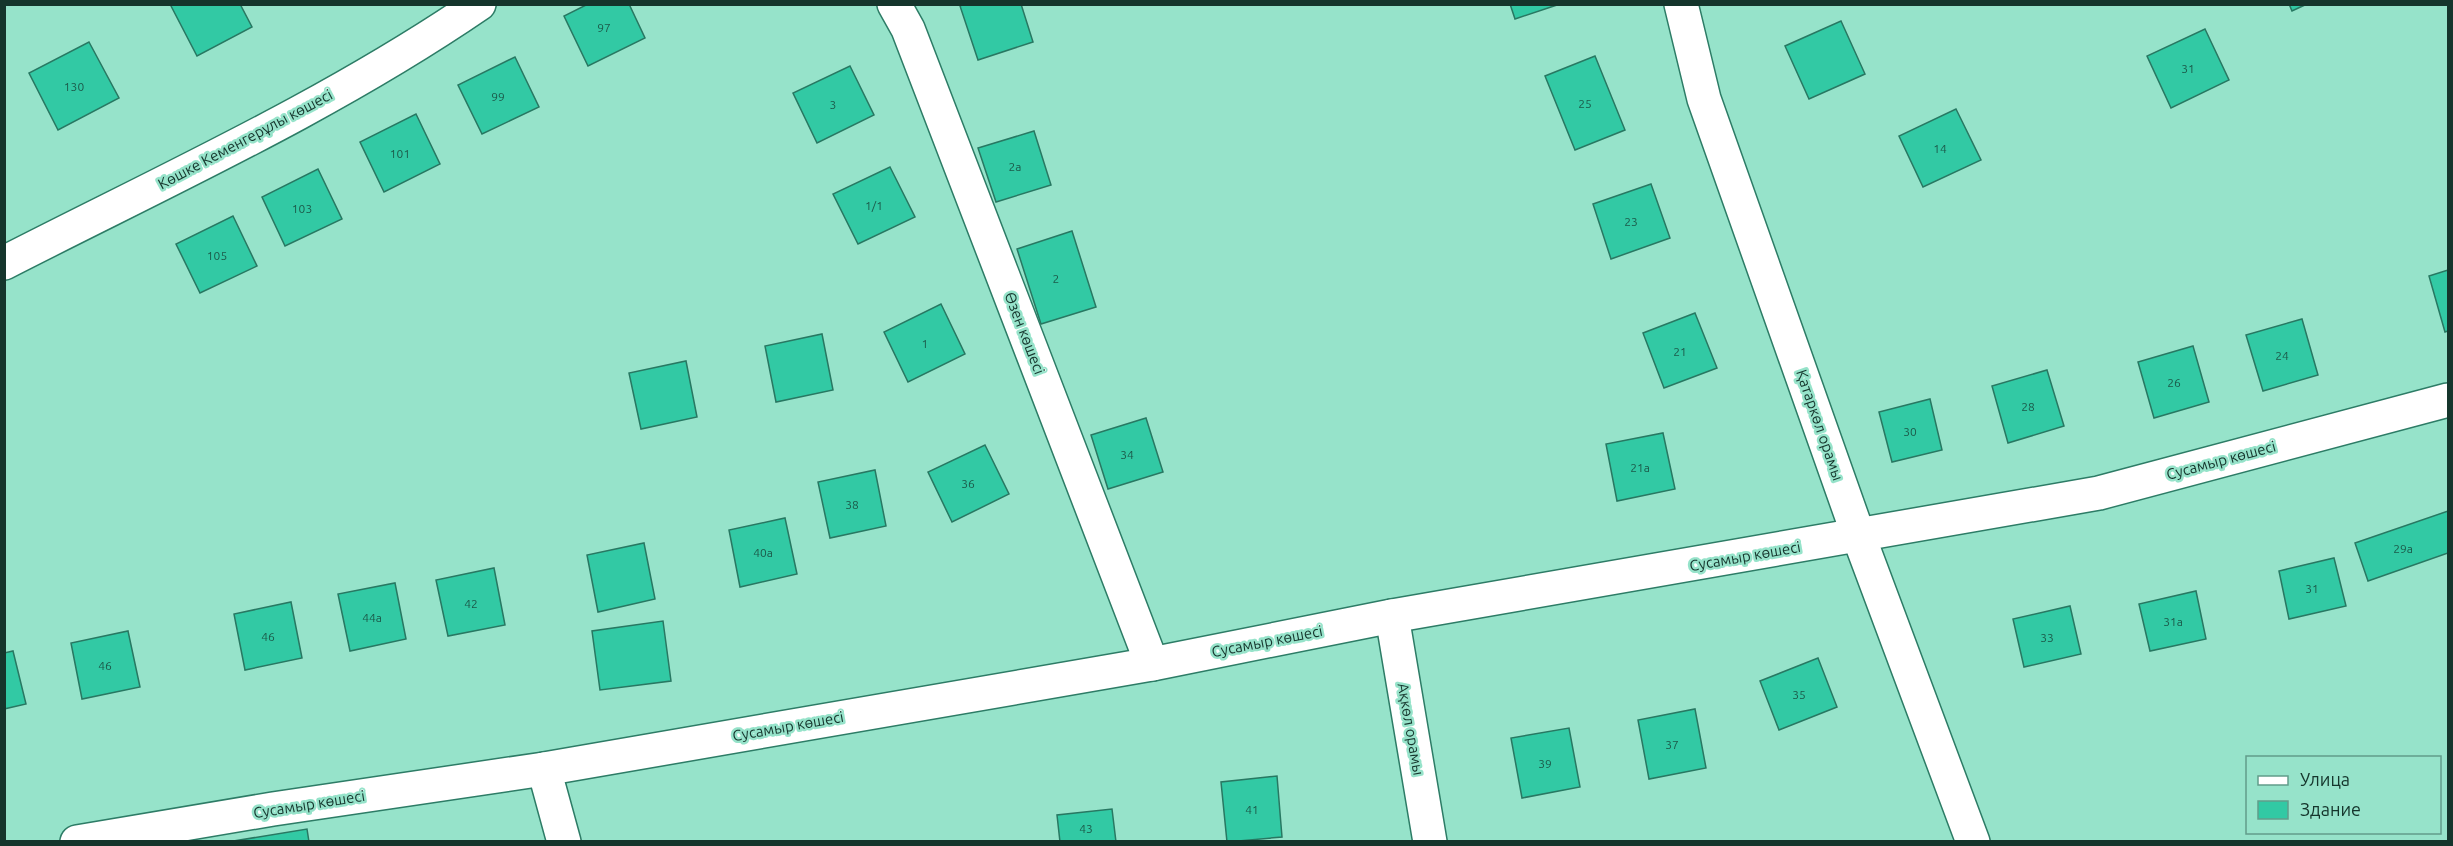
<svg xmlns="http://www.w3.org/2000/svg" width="2453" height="846" font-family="Ubuntu,sans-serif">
	<rect width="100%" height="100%" fill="#96e3ca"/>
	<g fill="#32c9a4" stroke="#287862" stroke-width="1.5">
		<polygon points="170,4 240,4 252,27 197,56"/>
		<polygon points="588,4 629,4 645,38 588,66 564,16"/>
		<polygon points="964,4 1021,4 1033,42 978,60 960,6"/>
		<polygon points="1510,4 1560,4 1515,19"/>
		<polygon points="2289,4 2307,4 2292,11"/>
		<polygon points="1841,21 1865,74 1809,99 1785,46"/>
		<polygon points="2205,29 2229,80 2171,108 2147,56"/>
		<polygon points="89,42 119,98 58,130 29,73"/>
		<polygon points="1595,56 1625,130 1575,150 1545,76"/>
		<polygon points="515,57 539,107 482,134 458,85"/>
		<polygon points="850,66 874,115 817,143 793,93"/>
		<polygon points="1956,109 1981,160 1923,187 1899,136"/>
		<polygon points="416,114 440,164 384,192 360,142"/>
		<polygon points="1034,131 1051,185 996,202 978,148"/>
		<polygon points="890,167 915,217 858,244 833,194"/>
		<polygon points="318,169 342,219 285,246 262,197"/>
		<polygon points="1651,184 1670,238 1611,259 1593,204"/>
		<polygon points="233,216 257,266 200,293 176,244"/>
		<polygon points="1072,231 1096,307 1041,324 1017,249"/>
		<polygon points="2448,270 2448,331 2445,332 2429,276"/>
		<polygon points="941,304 965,354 908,382 884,332"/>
		<polygon points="1695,313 1717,368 1664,388 1643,333"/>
		<polygon points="2302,319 2318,375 2263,391 2246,335"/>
		<polygon points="822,334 833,390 776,402 765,346"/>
		<polygon points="2193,346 2209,402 2154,418 2138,362"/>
		<polygon points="686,361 697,417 641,429 629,373"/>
		<polygon points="2047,370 2064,426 2008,443 1992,386"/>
		<polygon points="1930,399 1942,450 1892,462 1879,412"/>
		<polygon points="1146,418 1163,472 1108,489 1091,435"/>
		<polygon points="1663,433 1675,489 1617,501 1606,444"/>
		<polygon points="985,445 1009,494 952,522 928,472"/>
		<polygon points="875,470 886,526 830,538 818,482"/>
		<polygon points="2448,511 2448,553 2368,581 2355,543"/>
		<polygon points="785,518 797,574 740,587 729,530"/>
		<polygon points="644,543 655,599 598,612 587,555"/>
		<polygon points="2334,558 2346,606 2289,619 2279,571"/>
		<polygon points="494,568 505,625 448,636 436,580"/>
		<polygon points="395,583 406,639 350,651 338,594"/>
		<polygon points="2196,591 2206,639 2150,651 2139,604"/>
		<polygon points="291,602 302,658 245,670 234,614"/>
		<polygon points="2070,606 2081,654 2024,667 2013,619"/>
		<polygon points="663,621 671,681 600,690 592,631"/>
		<polygon points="128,631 140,687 82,699 71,643"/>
		<polygon points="13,651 26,704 4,709 4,653"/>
		<polygon points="1818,658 1837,707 1779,730 1760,681"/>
		<polygon points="1695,709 1706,768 1649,779 1638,720"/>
		<polygon points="1569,728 1580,787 1522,798 1511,738"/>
		<polygon points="1277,776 1282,837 1227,842 1221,782"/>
		<polygon points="1112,809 1116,842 1060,842 1057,815"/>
		<polygon points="307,829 309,842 234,842 234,841"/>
	</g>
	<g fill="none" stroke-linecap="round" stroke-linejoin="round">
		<defs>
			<g id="minor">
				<polyline points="894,4 908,29 1152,664"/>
				<polyline points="1681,4 1704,99 1859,537 1973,842"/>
				<path d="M 4,263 C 164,181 330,106 479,4"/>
				<polyline points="1392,616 1430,842"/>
				<polyline points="544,769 564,842"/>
			</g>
			<polyline id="major" points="77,842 273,809 544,769 1152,664 1392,616 2099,493 2448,400"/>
		</defs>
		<use href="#minor" stroke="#2d7c66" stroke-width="36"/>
		<use href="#major" stroke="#2d7c66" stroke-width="36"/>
		<use href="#minor" stroke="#fff" stroke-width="33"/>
		<use href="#major" stroke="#fff" stroke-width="33"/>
	</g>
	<g text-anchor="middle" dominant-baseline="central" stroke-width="5" stroke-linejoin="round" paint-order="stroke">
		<g font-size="12" fill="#1c5a4a">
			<text x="604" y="27">97</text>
			<text x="2188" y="68">31</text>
			<text x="74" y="86">130</text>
			<text x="498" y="96">99</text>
			<text x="1585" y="103">25</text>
			<text x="833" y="104">3</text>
			<text x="1940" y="148">14</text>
			<text x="400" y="153">101</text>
			<text x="1015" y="166">2а</text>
			<text x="874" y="205">1/1</text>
			<text x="302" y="208">103</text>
			<text x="1631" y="221">23</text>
			<text x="217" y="255">105</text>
			<text x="1056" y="278">2</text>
			<text x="925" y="343">1</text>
			<text x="1680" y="351">21</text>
			<text x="2282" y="355">24</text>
			<text x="2174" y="382">26</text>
			<text x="2028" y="406">28</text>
			<text x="1910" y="431">30</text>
			<text x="1127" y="454">34</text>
			<text x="1640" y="467">21а</text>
			<text x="968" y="483">36</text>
			<text x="852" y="504">38</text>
			<text x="2403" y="548">29а</text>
			<text x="763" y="552">40а</text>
			<text x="2312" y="588">31</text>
			<text x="471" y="603">42</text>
			<text x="372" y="617">44а</text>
			<text x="2173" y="621">31а</text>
			<text x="268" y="636">46</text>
			<text x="2047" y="637">33</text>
			<text x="105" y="665">46</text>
			<text x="1799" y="694">35</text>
			<text x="1672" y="744">37</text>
			<text x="1545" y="763">39</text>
			<text x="1252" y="809">41</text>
			<text x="1086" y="828">43</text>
		</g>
		<g font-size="15" fill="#15352c" stroke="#96e3ca">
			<text transform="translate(245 139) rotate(-28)">Көшке Кеменгерұлы көшесі</text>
			<text transform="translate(1025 333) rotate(69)">Өзен көшесі</text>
			<text transform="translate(1820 425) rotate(71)">Қатаркөл орамы</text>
			<text transform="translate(2221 460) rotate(-15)">Сусамыр көшесі</text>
			<text transform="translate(1745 556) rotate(-10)">Сусамыр көшесі</text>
			<text transform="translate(1267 641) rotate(-11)">Сусамыр көшесі</text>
			<text transform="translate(788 726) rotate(-10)">Сусамыр көшесі</text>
			<text transform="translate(1411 729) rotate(80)">Ақкөл орамы</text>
			<text transform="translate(309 804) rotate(-9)">Сусамыр көшесі</text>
		</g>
	</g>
	<rect width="2453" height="846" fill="none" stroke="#15352c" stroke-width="12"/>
	<rect x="2246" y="756" width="195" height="78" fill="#96e3ca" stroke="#629d8b" stroke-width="1.5"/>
	<rect x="2258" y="776" width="30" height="9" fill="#ffffff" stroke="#629d8b" stroke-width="1.5"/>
	<text x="2300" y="786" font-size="18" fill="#15352c">Улица</text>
	<rect x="2258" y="801" width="30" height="18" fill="#32c9a4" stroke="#629d8b" stroke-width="1.5"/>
	<text x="2300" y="816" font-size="18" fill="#15352c">Здание</text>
</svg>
